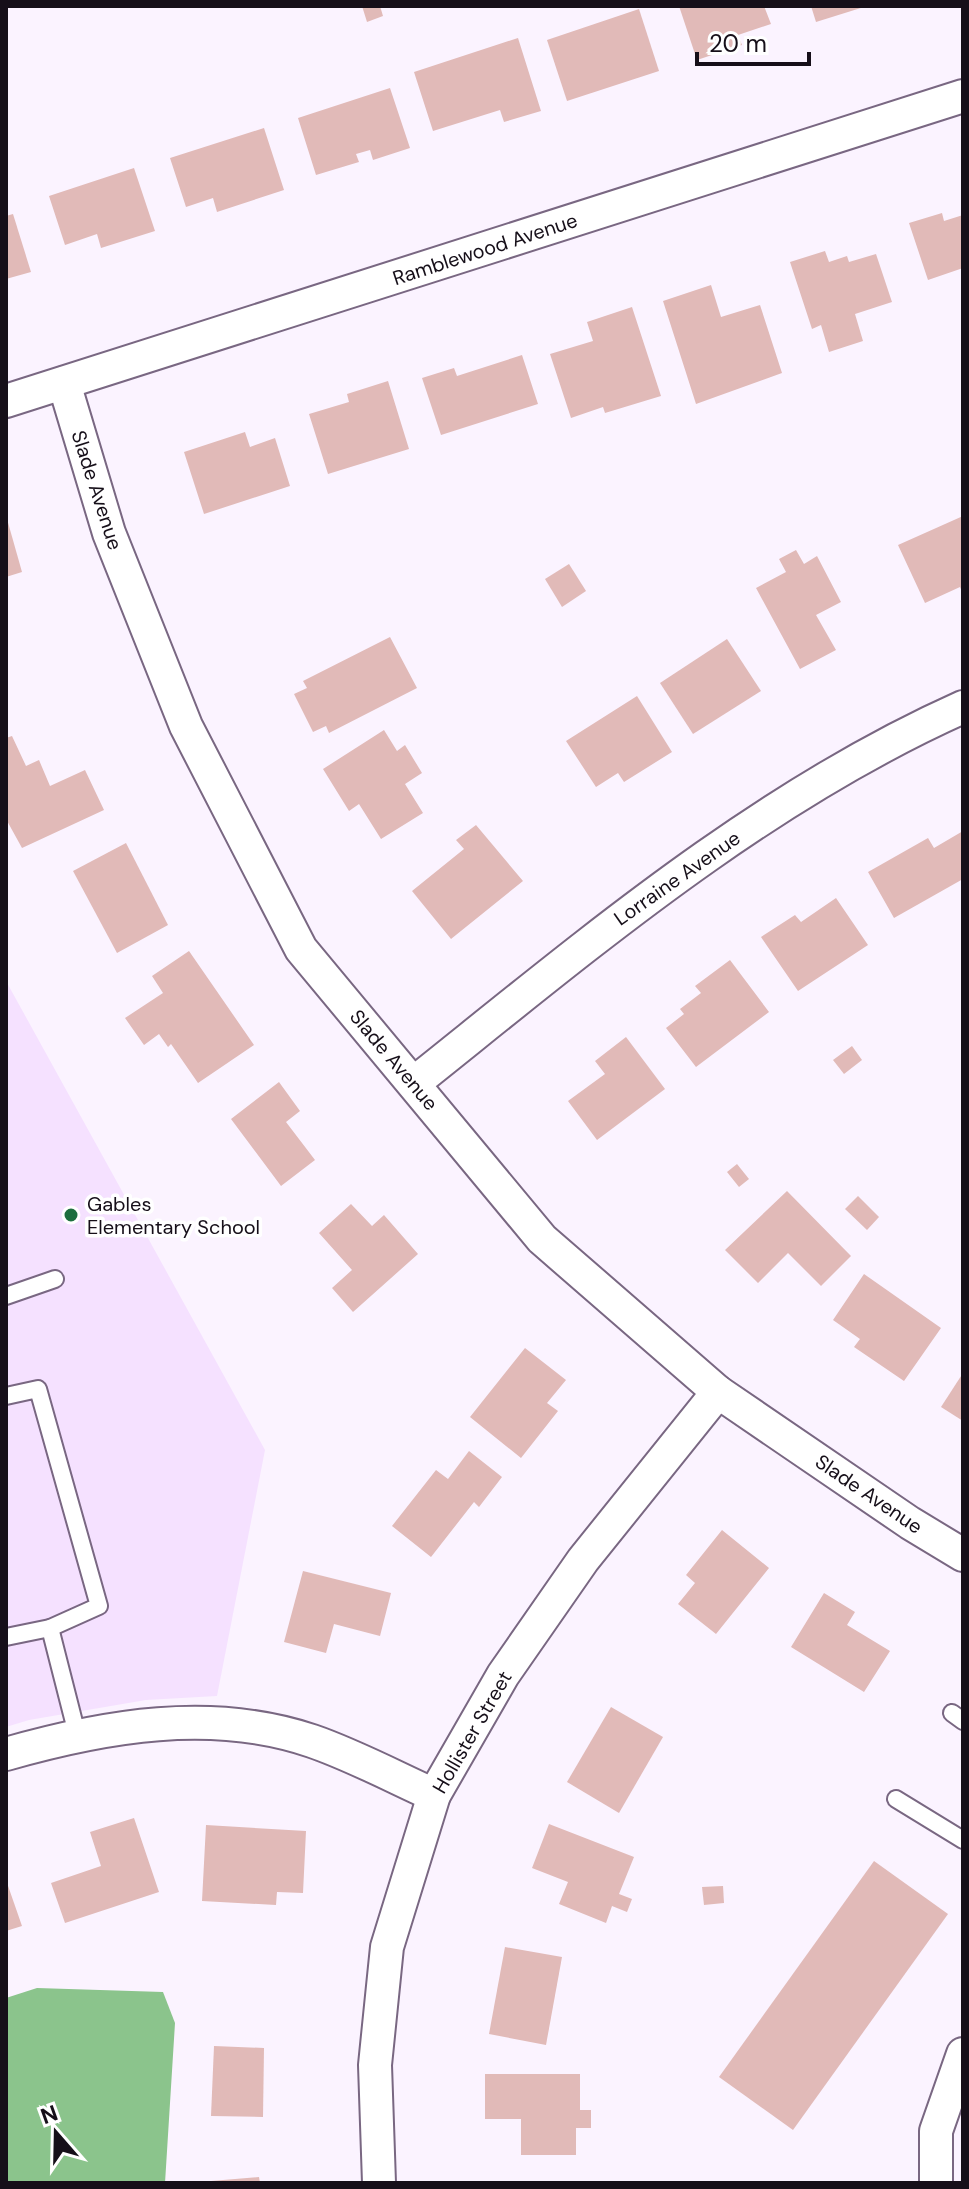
<svg xmlns="http://www.w3.org/2000/svg" width="969" height="2189" font-family="'DM Sans',sans-serif">
	<rect width="100%" height="100%" fill="#fbf3ff"/>
	<polygon fill="#f5e1ff" points="6,981 265,1450 217,1696 146,1700 29,1720 6,1727"/>
	<polygon fill="#8bc48c" points="37,1988 163,1992 175,2023 165,2183 6,2183 6,1998"/>
	<g fill="#e1bab8">
		<polygon points="362,6 380,6 383,16 367,22"/>
		<polygon points="679,6 764,6 771,24 738,35 742,45 697,60"/>
		<polygon points="811,6 864,6 864,7 816,22"/>
		<polygon points="639,9 659,71 567,101 547,40"/>
		<polygon points="518,38 541,111 504,122 500,110 433,131 414,72"/>
		<polygon points="390,88 410,148 373,160 370,150 356,154 359,162 316,175 298,118"/>
		<polygon points="264,128 284,190 217,212 213,198 186,207 170,158"/>
		<polygon points="134,168 155,231 101,248 97,234 65,245 49,196"/>
		<polygon points="942,213 944,221 963,215 963,268 928,280 909,223"/>
		<polygon points="13,214 31,272 6,279 6,216"/>
		<polygon points="825,251 829,262 847,256 849,262 876,254 892,302 855,314 863,341 829,352 821,325 812,329 790,262"/>
		<polygon points="711,285 721,317 760,305 782,373 696,404 663,301"/>
		<polygon points="632,307 661,396 605,413 603,407 571,418 550,354 593,341 587,322"/>
		<polygon points="522,355 538,404 441,435 422,378 454,368 457,376"/>
		<polygon points="388,381 409,449 328,474 309,414 349,402 347,394"/>
		<polygon points="245,432 250,447 275,438 290,486 204,514 184,452"/>
		<polygon points="963,516 963,594 960,587 925,603 898,545"/>
		<polygon points="7,519 22,572 6,577 6,520"/>
		<polygon points="796,550 804,564 817,556 841,602 816,615 836,650 800,669 756,588 786,572 779,559"/>
		<polygon points="569,564 586,591 562,607 545,579"/>
		<polygon points="390,637 417,688 329,733 326,726 313,732 294,694 307,688 303,681"/>
		<polygon points="727,639 761,691 693,734 660,683"/>
		<polygon points="637,696 672,752 624,782 618,773 596,787 566,741"/>
		<polygon points="384,730 397,751 405,745 422,773 405,784 423,813 381,839 359,804 349,811 323,769"/>
		<polygon points="12,736 26,766 39,760 50,786 85,770 104,810 22,848 6,819 6,738"/>
		<polygon points="476,825 523,881 451,939 412,891 464,849 456,840"/>
		<polygon points="963,831 963,879 894,918 868,872 928,838 934,848"/>
		<polygon points="126,843 168,925 117,953 73,871"/>
		<polygon points="836,898 868,945 798,991 761,937 795,915 801,922"/>
		<polygon points="189,951 254,1045 198,1083 171,1044 168,1047 159,1034 144,1045 125,1018 163,993 152,976"/>
		<polygon points="730,960 769,1012 696,1067 666,1028 684,1014 680,1009 701,993 695,986"/>
		<polygon points="626,1037 665,1089 597,1140 568,1101 605,1074 595,1061"/>
		<polygon points="852,1046 862,1060 844,1074 833,1060"/>
		<polygon points="279,1082 300,1111 286,1122 315,1160 281,1186 231,1119"/>
		<polygon points="737,1164 749,1179 739,1187 727,1172"/>
		<polygon points="787,1191 851,1256 821,1286 788,1253 758,1283 725,1250"/>
		<polygon points="858,1196 879,1217 867,1230 845,1209"/>
		<polygon points="351,1204 372,1226 384,1215 418,1254 353,1312 332,1288 352,1270 319,1233"/>
		<polygon points="864,1274 941,1328 904,1381 854,1347 860,1339 833,1320"/>
		<polygon points="525,1348 566,1380 547,1403 558,1411 521,1458 470,1417"/>
		<polygon points="963,1373 963,1421 941,1407"/>
		<polygon points="469,1451 502,1477 479,1507 474,1502 431,1557 392,1526 436,1470 448,1479"/>
		<polygon points="722,1530 769,1568 716,1634 678,1604 695,1583 686,1575"/>
		<polygon points="303,1571 391,1593 380,1636 334,1624 326,1653 284,1642"/>
		<polygon points="824,1593 855,1612 847,1625 890,1651 864,1692 791,1647"/>
		<polygon points="611,1707 663,1737 619,1813 567,1782"/>
		<polygon points="134,1818 159,1892 65,1923 51,1883 101,1866 90,1832"/>
		<polygon points="549,1824 634,1857 619,1894 632,1899 627,1912 612,1906 606,1923 559,1904 568,1882 532,1868"/>
		<polygon points="206,1825 306,1831 303,1893 277,1892 276,1905 202,1901"/>
		<polygon points="874,1861 948,1914 793,2130 719,2077"/>
		<polygon points="6,1880 22,1926 6,1931"/>
		<polygon points="723,1886 724,1903 704,1905 702,1887"/>
		<polygon points="505,1947 562,1957 546,2045 489,2034"/>
		<polygon points="214,2046 264,2048 263,2117 211,2116"/>
		<polygon points="485,2074 580,2074 580,2110 591,2110 591,2128 576,2128 576,2155 521,2155 521,2119 485,2119"/>
		<polygon points="259,2177 260,2183 211,2183 211,2181"/>
	</g>
	<g fill="none" stroke-linecap="round" stroke-linejoin="round">
		<defs>
			<g id="service">
				<polyline points="6,1296 55,1279"/>
				<polyline points="6,1396 38,1389 99,1606 50,1628 6,1637"/>
				<polyline points="50,1628 77,1734"/>
				<polyline points="952,1713 963,1721"/>
				<polyline points="896,1799 963,1840"/>
			</g>
			<g id="minor">
				<polyline points="64,383 109,533 186,726 301,949 542,1239 718,1392 910,1523 963,1555"/>
				<polyline points="6,401 963,96"/>
				<path d="M 414,1083 C 587,945 759,798 963,707"/>
				<path d="M 6,1754 C 104,1726 212,1707 312,1741 C 353,1755 394,1777 434,1795"/>
				<polyline points="379,2183 375,2065 387,1947 434,1795 503,1675 583,1560 718,1392"/>
				<polyline points="936,2183 936,2131 963,2054"/>
			</g>
		</defs>
		<use href="#service" stroke="#796782" stroke-width="20"/>
		<use href="#minor" stroke="#796782" stroke-width="36"/>
		<use href="#service" stroke="#fff" stroke-width="16"/>
		<use href="#minor" stroke="#fff" stroke-width="32"/>
	</g>
	<circle fill="#1d6e3e" stroke="#fff" stroke-width="3" cx="71" cy="1215" r="8"/>
	<g text-anchor="middle" dominant-baseline="central" stroke-width="7" stroke-linejoin="round" paint-order="stroke">
		<g font-size="20" fill="#160f19" stroke="#fff">
			<text transform="translate(485 249) rotate(-18)">Ramblewood Avenue</text>
			<text transform="translate(97 490) rotate(72)">Slade Avenue</text>
			<text transform="translate(677 878) rotate(-35)">Lorraine Avenue</text>
			<text transform="translate(394 1060) rotate(50)">Slade Avenue</text>
			<text transform="translate(869 1494) rotate(34)">Slade Avenue</text>
			<text transform="translate(472 1732) rotate(-60)">Hollister Street</text>
		</g>
		<g font-size="20" fill="#160f19" stroke="#fff" text-anchor="start">
			<text x="87" y="1204">Gables<tspan x="87" dy="23">Elementary School</tspan></text>
		</g>
	</g>
	<rect width="969" height="2189" fill="none" stroke="#160f19" stroke-width="16"/>
	<g transform="translate(56 2133) rotate(340)" stroke="#ffffff" stroke-width="6" paint-order="stroke">
	<path d="M0-6L14 30L0 20L-14 30Z" fill="#160f19"/>
	<text y="-12" font-size="22" font-weight="bold" text-anchor="middle" fill="#160f19">N</text>
	</g>
	<path d="M697 52v12h112v-12" fill="none" stroke="#160f19" stroke-width="4"/>
	<text x="709" y="52" font-size="24" fill="#160f19" stroke="#ffffff" stroke-width="6" paint-order="stroke">20 m</text>
</svg>
